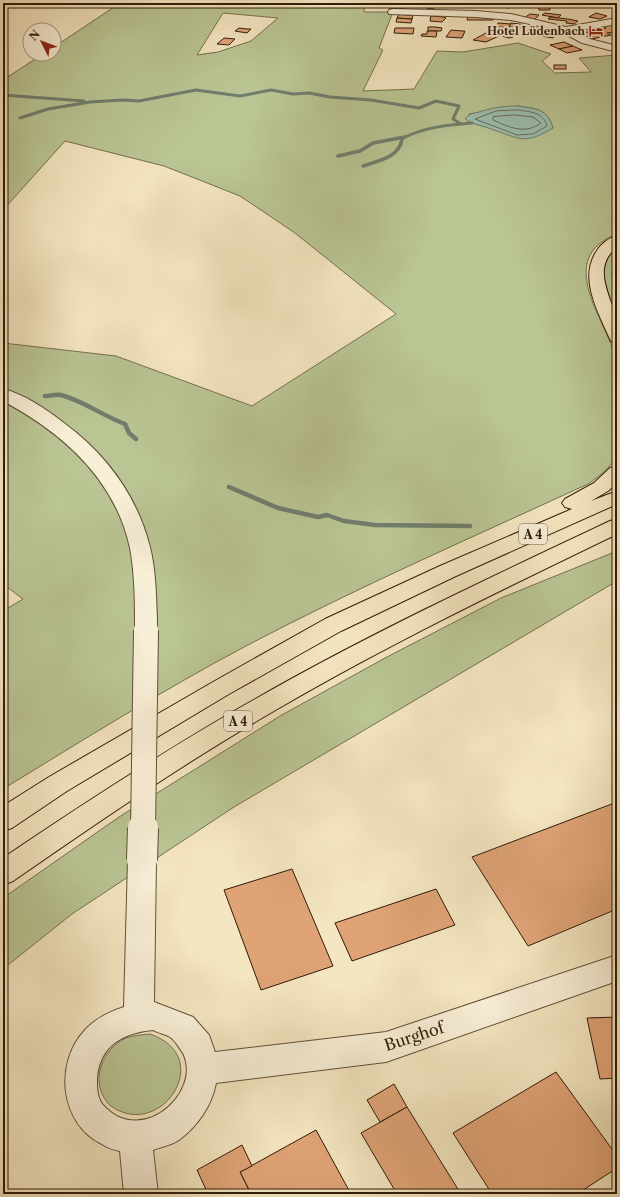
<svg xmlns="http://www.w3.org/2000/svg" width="620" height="1197" font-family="'Libre Caslon Text',serif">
	<rect width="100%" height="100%" fill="#f4e6c1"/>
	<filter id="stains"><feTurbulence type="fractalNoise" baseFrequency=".005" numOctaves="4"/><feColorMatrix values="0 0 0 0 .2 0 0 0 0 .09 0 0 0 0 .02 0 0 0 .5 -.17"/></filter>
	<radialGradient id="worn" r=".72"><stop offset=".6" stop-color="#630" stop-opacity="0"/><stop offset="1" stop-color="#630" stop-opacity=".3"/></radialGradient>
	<g fill="#bac594" stroke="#74704e" fill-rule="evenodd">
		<path d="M 120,3 L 365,3 L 364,12 L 393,12 L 379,48 L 383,50 L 363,91 L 414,89 L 437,51 L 463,52 L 518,43 L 551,54 L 542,61 L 555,73 L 591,72 L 579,58 L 617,55 L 617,234 C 554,258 605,319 617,360 C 618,366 617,374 617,381 C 617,398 617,415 617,433 C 617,439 619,451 616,457 C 610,468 598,477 588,484 C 473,537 358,587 246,646 C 163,690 83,740 3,789 L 3,611 L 23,599 L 3,584 L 3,343 L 116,356 L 252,406 L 396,314 L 295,233 L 240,196 L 164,166 L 65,141 L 3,210 L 3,80 L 43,54 L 54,54 L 54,47 ZM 223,13 L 278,18 L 251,41 L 218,52 L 197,55 ZM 518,106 C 536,109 547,108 553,128 L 493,129 L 472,123 L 469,114 Z"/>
		<path d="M 617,246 L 617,255 L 614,260 L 612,274 L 617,293 L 617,321 C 612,309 600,282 602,270 C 604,260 611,253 617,246 Z"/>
		<polygon points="617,551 617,581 234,807 72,914 3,969 3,898 119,817 280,716 385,658 501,598"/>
		<path d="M 150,1034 C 211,1055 170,1126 125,1113 C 119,1111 112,1108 107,1102 C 90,1080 102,1049 126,1038 C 134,1035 142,1035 150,1034 Z"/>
	</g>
	<path fill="#9cc0b1" stroke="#707e6d" d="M 518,106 C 536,109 547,108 553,128 C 526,144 522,140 494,130 C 484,126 474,125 465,119 C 470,112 475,114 482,111 C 495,107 505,106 518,106 Z"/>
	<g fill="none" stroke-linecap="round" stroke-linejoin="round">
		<g stroke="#666e5c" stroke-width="1">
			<path d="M 518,110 C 531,112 543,112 547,126 L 533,134 L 517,135 L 475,119 L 496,111 Z"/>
			<path d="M 514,115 L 533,117 L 541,123 C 525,135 509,127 493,120 L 493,117 Z"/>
		</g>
		<g stroke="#707e6d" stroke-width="3">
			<polyline points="3,95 84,101"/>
			<polyline points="20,118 48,109 90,102 123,100 139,101 196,90 240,96 271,90 293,94 309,93 330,97 371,100 419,108 436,101 459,106 453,119 461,124"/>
			<path d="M 403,138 C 425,127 448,125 472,123"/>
		</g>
		<g stroke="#707e6d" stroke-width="3.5">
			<polyline points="338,156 360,151 373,143 405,137"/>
			<path d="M 363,166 C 378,161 400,157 402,139"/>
		</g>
		<g stroke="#707e6d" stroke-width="4.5">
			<path d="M 45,396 C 50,396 56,394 61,395 C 84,401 103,416 125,424 L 129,433 L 136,439"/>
			<polyline points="229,487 278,508 318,517 327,515 344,521 375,525 470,526"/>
		</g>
	</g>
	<g fill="#dfa376" stroke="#2f1b08">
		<polygon points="427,3 439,6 431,9 420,6"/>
		<polygon points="499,3 503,3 514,5 509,8 495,6"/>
		<polygon points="396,5 407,7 402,9 389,8"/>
		<polygon points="538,6 549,6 550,10 539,10"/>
		<polygon points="545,13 561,15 558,18 542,15"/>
		<polygon points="596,13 607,16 600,19 589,17"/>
		<polygon points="399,14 406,15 413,15 412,19 397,18"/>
		<polygon points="530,14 539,15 534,20 524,18"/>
		<polygon points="431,16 444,17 446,18 442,22 430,21"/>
		<polygon points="468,16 494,18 493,20 467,20"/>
		<polygon points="550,17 568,19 578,21 574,24 566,23 567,21 548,19"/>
		<polygon points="397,18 412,19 411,23 396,22"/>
		<polygon points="498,23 511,24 509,28 496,27"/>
		<polygon points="511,23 527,25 525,28 509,27"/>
		<polygon points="617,23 617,32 607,33 611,35 591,39 578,34 606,28 603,26"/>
		<polygon points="538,26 547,26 547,29 544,28 546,32 543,33 555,35 553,38 529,34"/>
		<polygon points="428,27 435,27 442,28 441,31 428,31"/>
		<polygon points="496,27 509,28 508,30 495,29"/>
		<polygon points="239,28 247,29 251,29 247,33 235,31"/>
		<polygon points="395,28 414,28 413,34 394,33"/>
		<polygon points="451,30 462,31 465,31 462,38 446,37"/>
		<polygon points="427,31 437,31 436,37 421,36 422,34 427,34"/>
		<polygon points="492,31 513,37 509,38 488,32"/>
		<polygon points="486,33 499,36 486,42 473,40"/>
		<polygon points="224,38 235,39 229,45 217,44"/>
		<polygon points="564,42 573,46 559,49 550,45"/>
		<polygon points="573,46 582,50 567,53 559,49"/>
		<rect x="554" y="65" width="12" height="4"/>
		<polygon points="617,802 617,909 528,946 472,857"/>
		<polygon points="292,869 333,966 261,990 224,890"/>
		<polygon points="436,889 455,925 352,961 335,923"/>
		<polygon points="617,1017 617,1078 600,1079 587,1018"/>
		<polygon points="556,1072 617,1156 617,1168 577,1194 492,1194 453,1133"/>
		<polygon points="394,1084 407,1107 380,1122 367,1100"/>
		<polygon points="407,1107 461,1194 397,1194 361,1133"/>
		<polygon points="316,1130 351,1194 251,1194 240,1172"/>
		<polygon points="242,1145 252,1166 240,1172 251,1194 208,1194 197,1170"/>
	</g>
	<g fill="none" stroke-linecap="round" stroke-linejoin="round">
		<defs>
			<g id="minor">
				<polygon points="393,9 476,11 511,14 566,27 617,18 617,24 576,31 590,39 617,46 617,52 582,43 558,30 511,20 476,17 389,14 388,12 389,10"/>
				<path d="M 3,389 C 24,394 46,409 64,423 C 106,454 137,496 150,547 C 156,571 156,596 157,620 L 157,630 L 154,636 L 146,638 L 138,636 L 135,630 C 135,603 135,575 130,548 C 115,479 63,433 3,401 Z"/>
				<path d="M 142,848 L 152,852 L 156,860 L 154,1002 L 193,1017 L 209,1035 L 215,1052 L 386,1032 L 617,955 L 617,981 L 386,1062 L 216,1083 C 212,1105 198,1126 179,1140 C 172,1145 161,1147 153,1150 L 158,1194 L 124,1194 L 120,1151 C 113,1150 106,1147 100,1143 C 60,1122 54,1063 85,1030 C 96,1018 109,1012 124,1007 L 128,860 L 132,852 ZM 153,1030 C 158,1033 165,1034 170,1037 C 173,1039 176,1043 178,1046 C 211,1084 144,1151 103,1105 C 97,1098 97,1087 97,1079 C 99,1046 123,1033 153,1030 Z"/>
			</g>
			<g id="highway">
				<path d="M 617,236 L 617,247 C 592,267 609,293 616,317 C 619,324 617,334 617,342 L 611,341 L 609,337 C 598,311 579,279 596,252 C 600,245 608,238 617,236 Z"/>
				<polygon points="617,466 617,483 608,491 591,501 617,491 617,504 456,576 341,631 229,694 67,791 12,828 3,831 3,806 49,777 213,682 325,619 440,566 572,509 565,507 562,503 565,499 594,483 610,468"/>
				<path d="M 617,519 L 617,534 C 501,590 385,646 274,711 C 184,763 98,822 13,881 L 3,885 L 3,858 C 86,802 170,747 257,698 C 371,633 491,577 610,521 Z"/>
			</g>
		</defs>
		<use href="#minor" stroke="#604e36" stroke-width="2"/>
		<use href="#highway" stroke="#2f1b08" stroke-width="2"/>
		<use href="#minor" fill="#f8efd7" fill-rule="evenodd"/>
		<use href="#highway" fill="#f4e6c1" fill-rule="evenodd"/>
		<defs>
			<polyline id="minor-bridge-far1" points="143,829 146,630"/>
			<polyline id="minor-bridge" points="142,860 143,828"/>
		</defs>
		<use href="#minor-bridge-far1" stroke="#604e36" stroke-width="26" stroke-linecap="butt"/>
		<use href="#minor-bridge" stroke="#604e36" stroke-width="32" stroke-linecap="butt"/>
		<use href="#minor-bridge-far1" stroke="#f8efd7" stroke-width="24"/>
		<use href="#minor-bridge" stroke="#f8efd7" stroke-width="30"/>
	</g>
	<defs>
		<symbol id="hotel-bare" viewBox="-9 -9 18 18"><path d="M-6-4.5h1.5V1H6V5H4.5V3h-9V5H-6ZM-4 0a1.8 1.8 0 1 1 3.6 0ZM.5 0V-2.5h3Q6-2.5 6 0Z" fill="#8f2418" stroke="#f8efd7" stroke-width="2.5" paint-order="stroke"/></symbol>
	</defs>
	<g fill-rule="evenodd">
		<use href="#hotel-bare" x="586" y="21" width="20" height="20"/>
	</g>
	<g text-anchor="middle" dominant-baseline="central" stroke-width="4" stroke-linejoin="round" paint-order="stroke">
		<g font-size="11" font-weight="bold" fill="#2f1b08" stroke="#f8efd7" text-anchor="end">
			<text x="585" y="31">Hotel Lüdenbach</text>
		</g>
		<g fill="#f8efd7" stroke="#6b5b46" stroke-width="1">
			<rect x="519" y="524" width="28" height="20" rx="3"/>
			<rect x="224" y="711" width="28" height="20" rx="3"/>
		</g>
		<g font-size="12" font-weight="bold" fill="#2f1b08">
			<text x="533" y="534">A 4</text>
			<text x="238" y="721">A 4</text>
		</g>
		<g font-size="16" fill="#2f1b08" stroke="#f8efd7">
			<text transform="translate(414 1036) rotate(-18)">Burghof</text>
		</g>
	</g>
	<rect width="620" height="1197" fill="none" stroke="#f4e6c1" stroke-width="16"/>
	<rect x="4" y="4" width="612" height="1189" fill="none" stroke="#2f1b08" stroke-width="2"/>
	<rect x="8" y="8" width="604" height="1181" fill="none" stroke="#2f1b08"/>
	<g transform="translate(42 42) rotate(312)"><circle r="19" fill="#f8efd7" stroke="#a89a84"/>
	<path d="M0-3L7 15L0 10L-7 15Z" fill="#8f2418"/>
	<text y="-6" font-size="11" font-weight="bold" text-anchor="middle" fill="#2f1b08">N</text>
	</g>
	<rect width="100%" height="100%" filter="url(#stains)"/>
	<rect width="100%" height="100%" fill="url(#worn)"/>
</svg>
